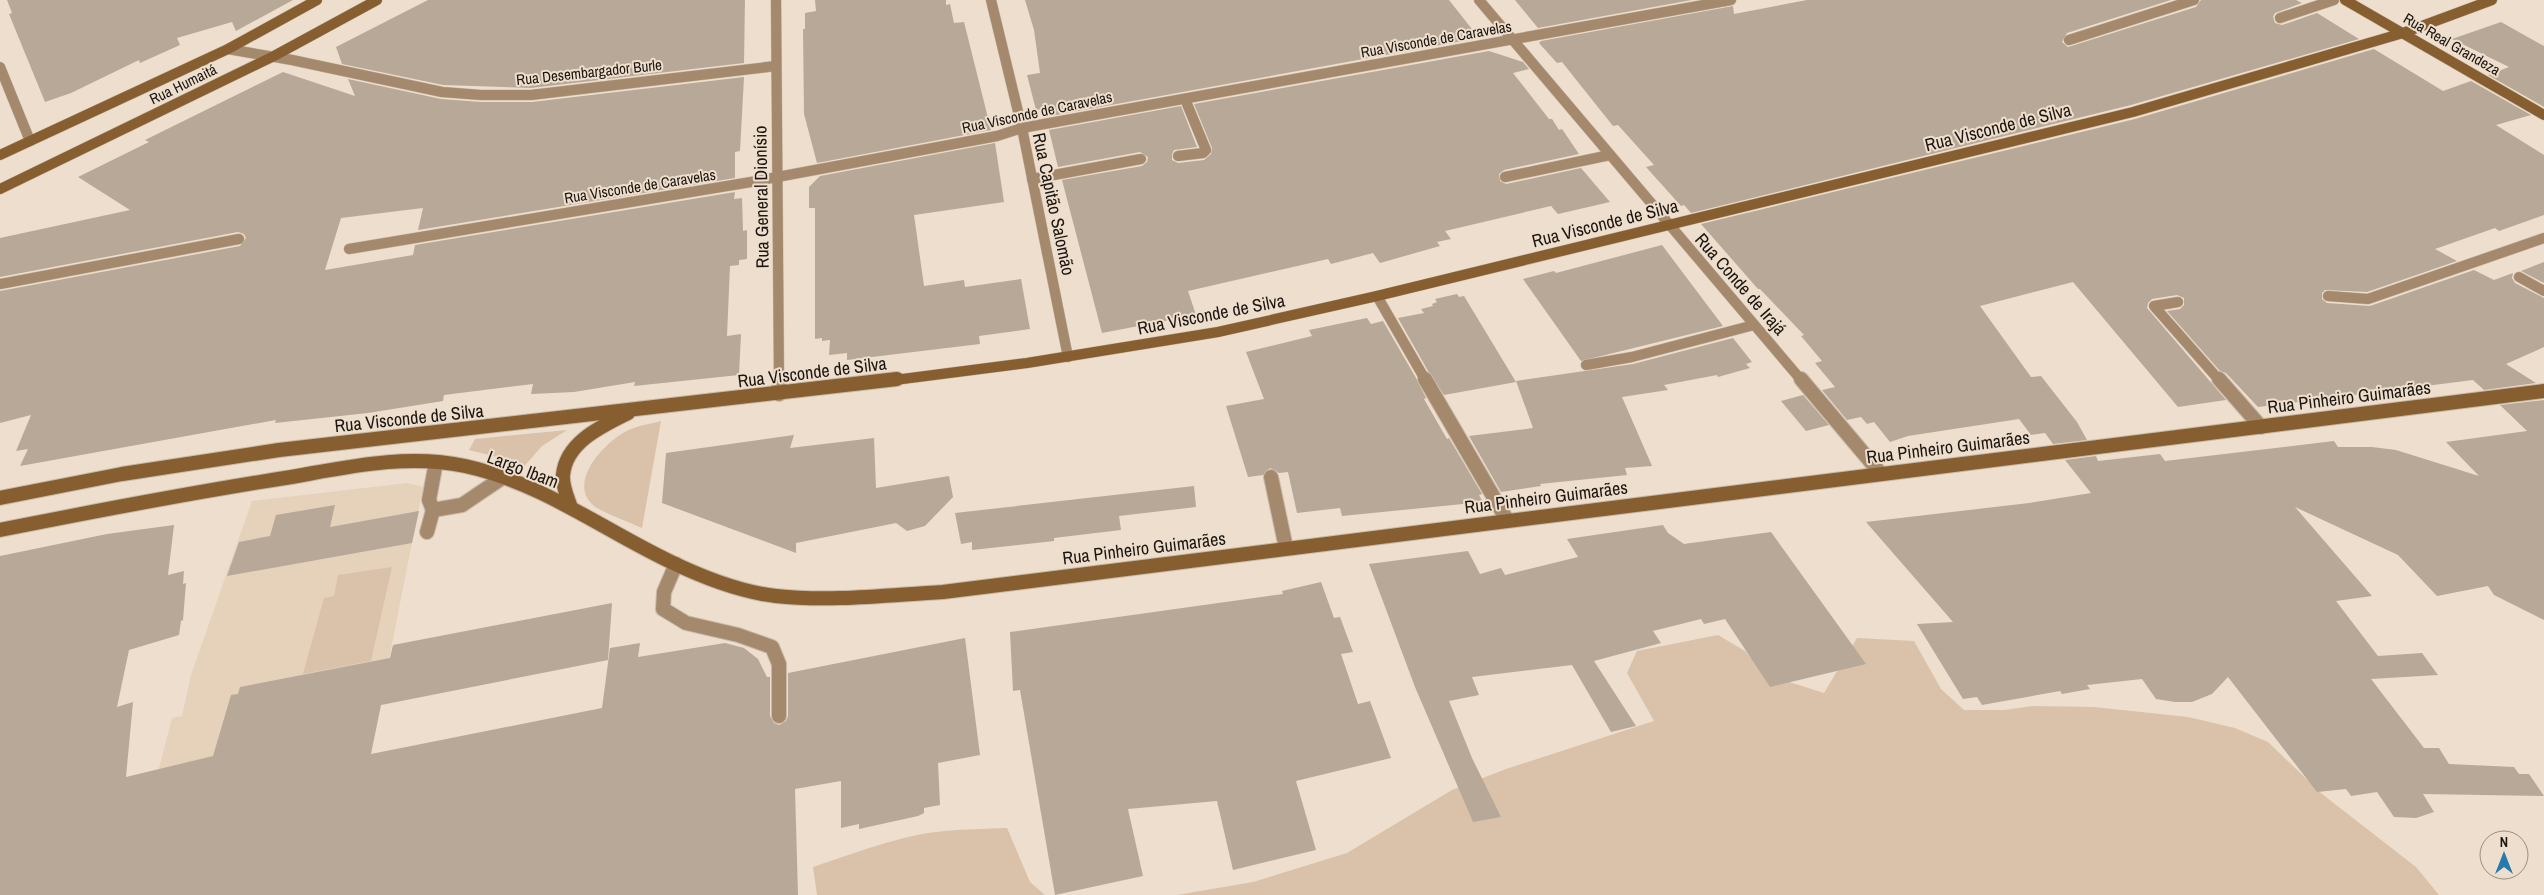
<svg xmlns="http://www.w3.org/2000/svg" width="2544" height="895" font-family="'Archivo Narrow',sans-serif">
	<rect width="100%" height="100%" fill="#eedecd"/>
	<polygon fill="#e6d1bb" points="407,483 423,487 370,755 113,895 160,765 172,718 182,716 191,675 252,501"/>
	<g fill="#d9c2a9">
		<path d="M 661,421 L 642,528 C 631,523 601,512 593,505 C 566,481 608,438 631,429 C 640,425 651,424 661,421 Z"/>
		<polygon points="567,430 542,446 521,470 497,457 469,450 475,439"/>
		<polygon points="392,567 371,661 303,674 324,598 334,596 338,575"/>
		<polygon points="1718,635 1745,651 1764,674 1824,693 1857,638 1914,641 1941,689 1964,710 2004,710 2033,706 2094,707 2188,717 2235,728 2268,742 2322,794 2416,867 2439,895 1177,895 1253,882 1347,853 1452,790 1506,769 1654,721 1627,673 1637,651"/>
		<path d="M 1007,828 L 1030,882 L 1045,895 L 817,895 L 813,867 C 856,853 900,835 945,831 C 966,829 986,829 1007,828 Z"/>
	</g>
	<g fill="#b7a898">
		<polygon points="7,0 293,0 236,31 232,22 177,38 180,45 140,63 139,60 71,93 45,102 9,14 12,13"/>
		<polygon points="428,0 745,0 744,63 531,88 443,85 342,64 336,47"/>
		<polygon points="815,0 946,0 946,5 950,4 954,23 964,22 991,130 817,163 804,114 803,29 805,29 805,13 816,11"/>
		<polygon points="1025,0 1449,0 1479,38 1045,117 1043,109 1036,110 1027,75 1040,73 1034,30"/>
		<polygon points="1515,0 1692,0 1538,28"/>
		<polygon points="1807,0 2171,0 2067,33 2062,42 2068,47 2196,7 2201,0 2296,0 2302,3 2275,13 2273,17 2275,23 2282,25 2317,13 2359,39 2131,105 1691,213 1684,205 1681,206 1646,167 1654,165 1618,125 1613,126 1562,62 1557,63 1539,43 1541,41 1733,6 1734,14"/>
		<polygon points="2501,22 2544,46 2544,107 2488,75 2509,67 2452,39"/>
		<polygon points="2374,49 2443,91 2471,81 2531,115 2496,125 2544,155 2544,215 2499,231 2495,228 2435,249 2457,261 2367,292 2325,290 2322,293 2322,299 2327,303 2370,306 2474,270 2494,280 2513,273 2512,278 2515,283 2544,298 2544,347 2506,364 2536,383 2484,390 2473,380 2258,407 2226,373 2220,371 2167,311 2180,309 2184,305 2184,298 2177,295 2152,299 2148,303 2147,308 2226,400 2178,407 2073,282 1980,306 2031,377 2041,376 2077,422 2087,440 2053,444 2045,433 2031,435 2019,419 1908,436 1890,442 1874,422 1867,424 1861,417 1847,420 1822,390 1835,387 1815,363 1822,361 1801,336 1804,335 1760,289 1758,289 1701,224 2135,119"/>
		<polygon points="1489,51 1523,62 1529,69 1513,73 1549,119 1552,119 1559,130 1562,129 1579,154 1504,170 1499,174 1500,181 1506,184 1581,168 1610,202 1558,214 1551,206 1445,231 1451,239 1437,242 1440,246 1380,263 1373,253 1331,264 1328,259 1188,291 1196,315 1102,333 1062,180 1142,166 1147,162 1148,157 1140,152 1058,167 1049,130 1181,106 1197,147 1174,150 1172,154 1172,160 1178,163 1204,160 1211,154 1212,148 1194,104"/>
		<polygon points="283,72 355,96 348,79 441,99 481,102 532,102 744,77 740,151 735,152 735,178 418,230 423,208 341,218 325,270 413,255 415,245 735,192 734,199 742,198 743,231 747,230 747,259 739,260 739,265 730,266 727,336 741,334 739,375 634,386 635,382 574,392 531,394 533,384 444,395 443,401 368,413 275,423 276,420 20,466 28,449 16,451 31,415 0,423 0,291 240,246 246,238 244,234 238,232 0,277 0,238 130,210 78,177 149,142 145,140"/>
		<polygon points="995,143 1004,202 914,215 924,286 964,280 965,287 1021,279 1030,329 979,336 980,344 847,360 847,353 829,355 830,340 822,341 822,338 815,339 815,208 809,208 809,187 820,176"/>
		<polygon points="1662,245 1723,326 1581,361 1523,279 1554,271 1556,273"/>
		<polygon points="2544,262 2544,283 2521,271"/>
		<polygon points="1457,294 1459,297 1464,296 1516,382 1444,395 1428,371 1398,318 1424,313 1421,309 1433,306 1432,304 1437,302 1435,299"/>
		<polygon points="1367,318 1371,324 1383,321 1416,378 1426,398 1424,399 1447,439 1449,438 1482,494 1479,495 1483,502 1342,516 1340,508 1297,513 1288,472 1279,473 1270,468 1263,475 1248,477 1226,406 1264,399 1246,352 1312,336 1309,330"/>
		<polygon points="1733,338 1752,362 1746,364 1750,368 1718,377 1717,375 1664,385 1668,390 1622,397 1652,466 1625,468 1627,475 1540,484 1541,486 1501,492 1469,436 1533,428 1516,381 1633,364"/>
		<polygon points="1803,395 1829,425 1806,431 1781,401"/>
		<polygon points="2544,400 2544,620 2494,595 2488,586 2437,596 2398,555 2295,507 2372,596 2336,601 2378,656 2422,653 2438,675 2371,679 2424,748 2439,748 2449,764 2514,767 2519,774 2529,774 2544,796 2423,794 2434,812 2416,818 2394,817 2377,792 2351,796 2346,789 2317,792 2228,677 2212,694 2192,702 2175,702 2156,699 2142,679 2087,685 2090,689 2062,694 2060,691 1982,705 1977,697 1963,699 1917,624 1953,622 1866,522 2029,503 2091,493 2065,460 2096,456 2098,461 2160,454 2165,461 2334,441 2338,447 2372,447 2396,450 2479,476 2446,442 2527,431 2500,405"/>
		<polygon points="794,435 790,448 874,438 876,488 949,476 953,497 925,526 907,531 896,523 796,543 796,553 662,503 666,453"/>
		<polygon points="1194,486 1196,507 1119,516 1121,530 1054,538 1054,541 972,550 972,542 961,544 955,513"/>
		<polygon points="335,505 330,527 419,511 412,543 227,576 239,542 270,536 276,515"/>
		<polygon points="174,525 168,575 184,571 183,584 186,583 183,620 181,621 179,635 129,650 117,707 133,702 126,777 213,756 231,695 238,694 240,687 390,658 393,645 612,603 608,660 381,705 371,754 602,708 610,648 640,643 638,657 725,643 744,648 758,659 767,677 770,677 770,716 774,723 779,725 786,721 788,716 788,673 965,638 980,755 938,763 940,805 924,808 924,813 918,816 859,829 859,824 841,828 841,781 795,789 798,895 0,895 0,556 107,534"/>
		<polygon points="1663,525 1668,533 1684,544 1771,532 1866,664 1770,687 1725,619 1704,624 1701,619 1653,631 1661,643 1594,661 1636,726 1611,732 1572,665 1472,677 1479,695 1449,701 1472,758 1501,817 1473,822 1415,687 1369,564 1468,551 1480,574 1501,568 1505,575 1578,557 1567,539"/>
		<polygon points="1321,582 1334,618 1340,617 1353,652 1341,654 1358,704 1370,701 1391,758 1296,781 1316,850 1233,870 1217,801 1128,809 1143,876 1055,895 1020,690 1013,691 1010,632 1283,594 1282,591"/>
	</g>
	<g fill="none" stroke-linecap="round" stroke-linejoin="round">
		<defs>
			<g id="lane-far1">
				<polyline points="2280,18 2334,0"/>
				<polyline points="1178,156 1203,153 1206,150 1185,99"/>
				<polyline points="1505,177 1610,155"/>
				<polyline points="2519,277 2544,291"/>
				<polyline points="0,284 239,239"/>
			</g>
			<g id="lane">
				<polyline points="436,462 429,500 433,510 462,505 502,478"/>
				<polyline points="1271,477 1286,548"/>
				<polyline points="427,532 433,510"/>
				<polyline points="676,564 664,592 663,609 686,623 738,635 772,647 779,664 779,716"/>
			</g>
			<g id="street-far1">
				<polyline points="776,0 779,381"/>
				<polyline points="991,0 1022,128 1068,357"/>
				<polyline points="1479,0 1802,381"/>
				<polyline points="2069,40 2194,0"/>
				<polyline points="228,49 292,60 442,92 481,95 531,95 776,66"/>
				<polyline points="0,67 30,141"/>
				<polyline points="1032,179 1141,159"/>
				<polyline points="349,249 751,182 997,136 1022,128 1731,0"/>
				<polyline points="1377,296 1426,381"/>
				<polyline points="2328,296 2368,299 2544,238"/>
				<polyline points="2178,302 2154,306 2220,381"/>
				<polyline points="1586,365 1632,357 1754,325"/>
			</g>
			<g id="street">
				<polyline points="779,379 779,394"/>
				<polyline points="1425,379 1507,520"/>
				<polyline points="1801,379 1881,474"/>
				<polyline points="2219,379 2261,427"/>
			</g>
			<g id="secondary-far1">
				<polyline points="2345,0 2544,115"/>
				<polyline points="0,155 228,49 317,0"/>
				<polyline points="0,189 274,56 377,0"/>
				<polyline points="887,381 1027,363 1218,332 1377,296 2133,112 2403,33 2492,0"/>
			</g>
			<g id="secondary">
				<polyline points="0,498 122,474 279,450 897,379"/>
				<path d="M 570,505 C 567,496 562,485 563,475 C 566,442 602,426 628,413"/>
				<path d="M 0,530 C 95,511 190,493 285,478 C 344,468 405,453 465,466 C 542,483 600,528 669,561 C 702,577 740,592 776,596 C 831,602 888,595 943,592 L 2544,391"/>
			</g>
		</defs>
		<use href="#lane-far1" stroke="#c8baab" stroke-width="11"/>
		<use href="#lane" stroke="#c8baab" stroke-width="16"/>
		<use href="#street-far1" stroke="#c8baab" stroke-width="11"/>
		<use href="#street" stroke="#c8baab" stroke-width="16"/>
		<use href="#secondary-far1" stroke="#c8baab" stroke-width="11"/>
		<use href="#secondary" stroke="#c8baab" stroke-width="16"/>
		<use href="#lane-far1" stroke="#a5896c" stroke-width="10"/>
		<use href="#lane" stroke="#a5896c" stroke-width="14"/>
		<use href="#street-far1" stroke="#a5896c" stroke-width="10"/>
		<use href="#street" stroke="#a5896c" stroke-width="14"/>
		<use href="#secondary-far1" stroke="#875e30" stroke-width="10"/>
		<use href="#secondary" stroke="#875e30" stroke-width="14"/>
	</g>
	<g text-anchor="middle" dominant-baseline="central" stroke-width="4" stroke-linejoin="round" paint-order="stroke">
		<g font-size="15" fill="#1c1610" stroke="#eedecd">
			<text transform="translate(1436 39) rotate(-10)">Rua Visconde de Caravelas</text>
			<text transform="translate(2452 44) rotate(30)">Rua Real Grandeza</text>
			<text transform="translate(589 72) rotate(-6)">Rua Desembargador Burle</text>
			<text transform="translate(183 84) rotate(-26)">Rua Humaitá</text>
			<text transform="translate(1037 112) rotate(-12)">Rua Visconde de Caravelas</text>
			<text transform="translate(640 186) rotate(-9)">Rua Visconde de Caravelas</text>
		</g>
		<g font-size="18" fill="#1c1610" stroke="#eedecd">
			<text transform="translate(1998 127) rotate(-14)">Rua Visconde de Silva</text>
			<text transform="translate(761 197) rotate(-91)">Rua General Dionísio</text>
			<text transform="translate(1054 204) rotate(78)">Rua Capitão Salomão</text>
			<text transform="translate(1605 223) rotate(-14)">Rua Visconde de Silva</text>
			<text transform="translate(1741 284) rotate(49)">Rua Conde de Irajá</text>
			<text transform="translate(1211 314) rotate(-11)">Rua Visconde de Silva</text>
			<text transform="translate(812 372) rotate(-7)">Rua Visconde de Silva</text>
			<text transform="translate(2349 397) rotate(-7)">Rua Pinheiro Guimarães</text>
			<text transform="translate(409 418) rotate(-6)">Rua Visconde de Silva</text>
			<text transform="translate(1948 447) rotate(-7)">Rua Pinheiro Guimarães</text>
			<text transform="translate(523 469) rotate(21)">Largo Ibam</text>
			<text transform="translate(1546 497) rotate(-7)">Rua Pinheiro Guimarães</text>
			<text transform="translate(1144 548) rotate(-7)">Rua Pinheiro Guimarães</text>
		</g>
	</g>
	<g transform="translate(2504 855)"><circle r="24" fill="#eedecd" stroke="#9a8e81"/>
	<path d="M0-4L9 19L0 12L-9 19Z" fill="#257bab"/>
	<text y="-8" font-size="14" font-weight="bold" text-anchor="middle" fill="#1c1610">N</text>
	</g>
</svg>
